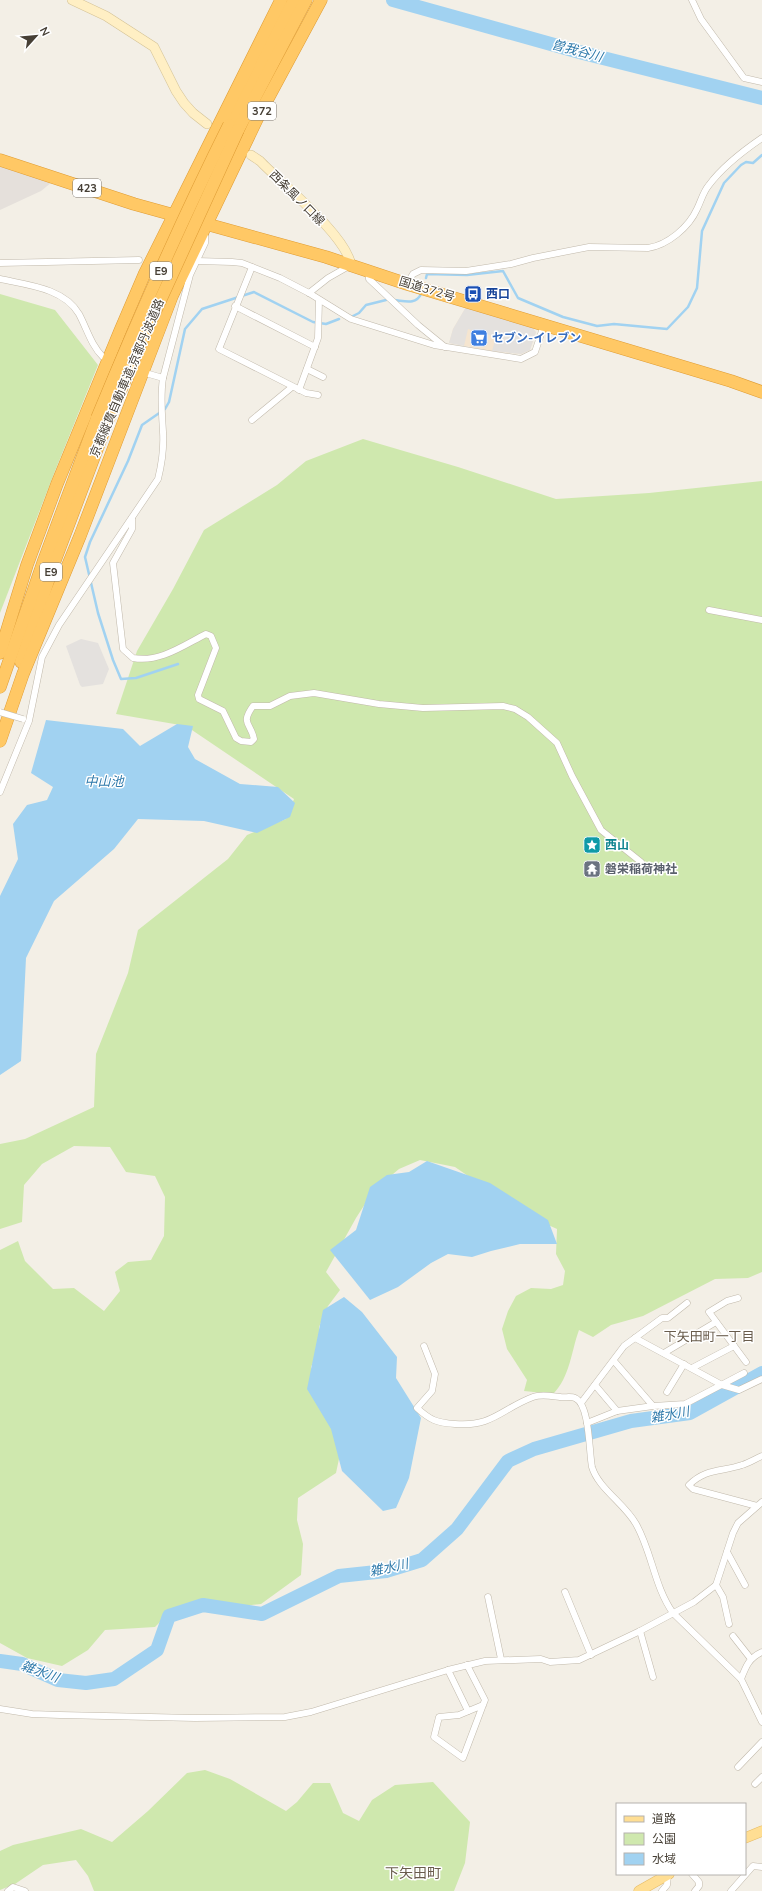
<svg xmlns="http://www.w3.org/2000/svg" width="762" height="1891" font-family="'Nunito Sans','Noto Sans JP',sans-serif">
	<rect width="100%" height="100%" fill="#f3efe6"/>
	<polygon fill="#f5e5d0" points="466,307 536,332 530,350 521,354 491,351 449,343 453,329"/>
	<polygon fill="#e5e0db" points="0,166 52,182 41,191 0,210"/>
	<g fill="#cfe8ae">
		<polygon points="0,294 55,310 98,365 55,471 0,613"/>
		<path d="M 363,439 L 458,467 L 556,499 L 649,493 L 762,481 L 762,1272 L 748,1278 L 715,1279 L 643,1316 L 611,1325 L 593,1337 L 579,1330 C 571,1352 570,1377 553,1394 L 524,1391 L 527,1380 L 507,1349 L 502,1329 L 508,1311 L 516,1296 L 531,1288 L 551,1289 L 563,1285 L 565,1271 L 556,1254 L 557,1229 L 522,1213 L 455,1167 L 420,1160 L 399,1169 L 374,1190 L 356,1218 L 326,1272 L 340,1290 L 328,1306 L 319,1327 L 320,1346 L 311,1367 L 340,1454 L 336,1473 L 298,1498 L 297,1520 L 303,1544 L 301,1575 L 261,1604 L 242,1606 L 209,1600 L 173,1609 L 155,1627 L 105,1630 L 88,1650 L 62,1666 L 27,1658 L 0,1643 L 0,1250 L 18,1241 L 25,1261 L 53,1289 L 74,1288 L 104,1311 L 120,1291 L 115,1272 L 128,1262 L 151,1260 L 164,1236 L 165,1197 L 155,1176 L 126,1172 L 110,1147 L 74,1146 L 42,1164 L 24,1185 L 22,1222 L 0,1229 L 0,1144 L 25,1139 L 94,1107 L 96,1054 L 128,973 L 138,930 L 228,859 L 247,835 L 286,819 L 294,799 L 186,726 L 116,714 L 137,651 L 173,589 L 204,530 L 277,485 L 306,461 Z"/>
		<polygon points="205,1770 230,1779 286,1811 297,1802 313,1783 330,1783 343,1813 359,1821 372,1800 395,1785 433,1782 470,1822 465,1863 454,1891 94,1891 88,1876 76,1860 43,1865 15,1884 0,1890 0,1851 13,1845 81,1829 112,1842 148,1811 187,1773"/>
	</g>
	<g fill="#e4e1de">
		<polygon points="466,307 532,327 536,332 530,350 521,354 492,351 496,337 468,329 464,346 449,343 453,329"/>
		<polygon points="81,639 98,643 109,669 103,684 82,687 80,685 66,646"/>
	</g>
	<g fill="#a1d2f1">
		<polygon points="46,720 123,729 140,746 177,724 193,726 188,747 195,759 240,784 278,787 295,803 290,817 257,833 204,821 138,819 114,849 54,901 26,958 21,1061 0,1075 0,896 18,859 13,824 27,805 47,800 53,787 31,773"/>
		<polygon points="427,1161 490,1183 548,1220 557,1244 520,1244 491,1251 472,1257 448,1254 431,1263 398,1287 370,1300 330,1250 356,1230 370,1187 387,1175 409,1172"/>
		<polygon points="344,1297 362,1312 397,1357 396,1378 421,1418 409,1478 396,1508 383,1511 342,1471 331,1429 307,1389 323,1310"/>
	</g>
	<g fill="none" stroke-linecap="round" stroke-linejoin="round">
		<g stroke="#a1d2f1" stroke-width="2.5">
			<polyline points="426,278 427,274 467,275 503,271 518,298 563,317 597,326 614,324 667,329 688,307 697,288 702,231 724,183 741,165 746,162 753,163 762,155"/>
			<path d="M 394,300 C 405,301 416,305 421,294"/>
			<polyline points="353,316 359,313 366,305 386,300"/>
			<polyline points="178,664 136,678 121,679 113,660 98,613 85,557 90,542 128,461 142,425 165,409 169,402 185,329 202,309 254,292 313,322 326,324 339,319"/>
		</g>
		<g stroke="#a1d2f1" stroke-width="14">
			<polyline points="393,0 583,53 762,98"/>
			<polyline points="0,1661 22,1664 58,1680 86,1683 114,1679 157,1650 169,1616 203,1605 262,1614 339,1576 386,1571 422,1560 457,1529 508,1461 534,1449 631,1421 690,1413 762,1373"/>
		</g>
		<defs>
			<g id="street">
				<polyline points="692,0 701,19 744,78 762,82"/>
				<polyline points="197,261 232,262 242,263 280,278 309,293 351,319 434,345 521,359 535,352 544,325"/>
				<polyline points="0,263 139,260"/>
				<polyline points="252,267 219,349 306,393 318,395"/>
				<polyline points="368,271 369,279 418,325 445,347"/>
				<path d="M 0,279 C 27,285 64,288 79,314 C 87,329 91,345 103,357"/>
				<path d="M 407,284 L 413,274 L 421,270 L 466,271 L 511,264 L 533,258 L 589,247 L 648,248 C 668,245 689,227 697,209 C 701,201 703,192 709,185 C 723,166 743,151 762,138"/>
				<polyline points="309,293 328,278 349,266"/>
				<polyline points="235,306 315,347"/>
				<polyline points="307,369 323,377"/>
				<polyline points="149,374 163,378"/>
				<polyline points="299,390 318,338 319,300"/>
				<polyline points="252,420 292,387"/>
				<path d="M 132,518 L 132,529 L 113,563 L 123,649 L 133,658 C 160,663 184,645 206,634 L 211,636 L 216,648 L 198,695 L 199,699 L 223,711 L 236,738 L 241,741 L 251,742 L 254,739 C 251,723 240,724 253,706 L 270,706 L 290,696 L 314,693 L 379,704 L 423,708 L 503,706 L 515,709 L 528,717 L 557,743 L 572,776 L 601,830 L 641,862"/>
				<polyline points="709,610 762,620"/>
				<path d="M 0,792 L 29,721 L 42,657 L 59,625 L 158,479 C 162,463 164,448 163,432 C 162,413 160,397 163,378 L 190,275 L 205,243 L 205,233"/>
				<polyline points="738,1298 727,1301 709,1312 746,1362"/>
				<polyline points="635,1338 722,1385 739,1390 762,1379"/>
				<path d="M 424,1346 L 435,1374 L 432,1391 L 417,1408 C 430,1420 437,1423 455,1424 C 493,1427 501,1409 533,1397 C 541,1394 551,1396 560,1397 C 564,1398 571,1396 575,1398 C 590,1404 589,1453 592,1467 C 598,1488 625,1504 636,1524 C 652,1552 654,1586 673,1613 L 741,1679 L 762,1722"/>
				<polyline points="664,1353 716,1322"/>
				<polyline points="614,1361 653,1406"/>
				<polyline points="692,1368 734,1346"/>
				<polyline points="595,1385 617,1411"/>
				<polyline points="667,1392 684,1364"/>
				<polyline points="581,1403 624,1346 662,1318 668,1318 687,1303"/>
				<polyline points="587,1423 617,1411 653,1406 685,1404 744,1373"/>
				<path d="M 757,1506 L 693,1489 L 689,1485 C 706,1468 722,1472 742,1465 C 749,1463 755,1459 762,1456"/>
				<polyline points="727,1552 745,1585"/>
				<polyline points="716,1585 723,1597 729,1624"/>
				<polyline points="565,1592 591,1655"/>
				<polyline points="488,1597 501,1659"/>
				<polyline points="640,1631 653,1677"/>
				<polyline points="733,1636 751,1659"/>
				<polyline points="467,1665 485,1700 483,1705 463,1758 434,1737 439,1717 459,1715 483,1705"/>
				<polyline points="448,1670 468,1711"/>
				<path d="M 741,1679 C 746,1666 749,1658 762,1652"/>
				<polyline points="0,1709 32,1714 60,1715 195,1718 285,1717 311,1712 448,1670 485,1661 541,1659 550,1662 579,1660 640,1631 694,1602 716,1585 733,1533 738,1523 762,1502"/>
				<polyline points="738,1767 762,1742"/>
				<polyline points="755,1784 762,1777"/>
				<polyline points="692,1874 699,1882 699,1886 695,1891"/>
				<polyline points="8,1891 13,1887 25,1891"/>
				<polyline points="662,1891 667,1885 668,1875"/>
				<polyline points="731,1891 753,1866 762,1867"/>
			</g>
			<g id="secondary">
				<polyline points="72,0 106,16 154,47 176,91 184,103 193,113 207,124"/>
				<path d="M 251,155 L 260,161 C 282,184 346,235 351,265"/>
			</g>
			<g id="primary">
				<polyline points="745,1838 762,1831"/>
				<polyline points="639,1891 669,1874"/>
			</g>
			<g id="highway">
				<polyline points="229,125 294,0"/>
				<polyline points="238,130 306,0"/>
				<polyline points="0,160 134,204 326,257 407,284 731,381 762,392"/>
				<polyline points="0,653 27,565 57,484 120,331 144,275 281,0"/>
				<polyline points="21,662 54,563 108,420"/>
				<polyline points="0,687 44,560 97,418"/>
				<polyline points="0,741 23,674 80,536 172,296 258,117 321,0"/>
			</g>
		</defs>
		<use href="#street" stroke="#c1b9ab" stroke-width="7"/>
		<use href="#secondary" stroke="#d4c295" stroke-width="10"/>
		<use href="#primary" stroke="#e5ba62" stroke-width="11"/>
		<use href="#highway" stroke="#df9c34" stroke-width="13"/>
		<use href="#street" stroke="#fff" stroke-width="6"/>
		<use href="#secondary" stroke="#ffefc4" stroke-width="9"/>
		<use href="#primary" stroke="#ffde93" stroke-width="10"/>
		<use href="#highway" stroke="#ffc865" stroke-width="12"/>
		<defs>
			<polyline id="street-bridge" points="0,712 23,719"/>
			<g id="highway-bridge">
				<path d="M 97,418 C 138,319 181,221 229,125"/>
				<polyline points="108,420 139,347 238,130"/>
			</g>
		</defs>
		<use href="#street-bridge" stroke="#c1b9ab" stroke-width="7" stroke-linecap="butt"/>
		<use href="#highway-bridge" stroke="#df9c34" stroke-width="13" stroke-linecap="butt"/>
		<use href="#street-bridge" stroke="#fff" stroke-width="6"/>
		<use href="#highway-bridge" stroke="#ffc865" stroke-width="12"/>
	</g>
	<defs>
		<symbol id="bus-square" viewBox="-11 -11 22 22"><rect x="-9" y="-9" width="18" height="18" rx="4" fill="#1a4fb4" stroke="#fff"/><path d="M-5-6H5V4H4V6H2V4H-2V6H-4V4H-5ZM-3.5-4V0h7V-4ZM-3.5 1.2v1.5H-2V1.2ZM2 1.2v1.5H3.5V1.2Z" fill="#fff"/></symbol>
		<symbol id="supermarket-square" viewBox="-11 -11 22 22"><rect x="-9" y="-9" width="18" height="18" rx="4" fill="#3f7fe0" stroke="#fff"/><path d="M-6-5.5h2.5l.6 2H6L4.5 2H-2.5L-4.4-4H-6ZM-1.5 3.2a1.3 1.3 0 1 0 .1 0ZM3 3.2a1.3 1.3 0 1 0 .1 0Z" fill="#fff"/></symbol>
		<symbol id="sight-square" viewBox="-11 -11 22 22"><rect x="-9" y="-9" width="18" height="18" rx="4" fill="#0f9aa8" stroke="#fff"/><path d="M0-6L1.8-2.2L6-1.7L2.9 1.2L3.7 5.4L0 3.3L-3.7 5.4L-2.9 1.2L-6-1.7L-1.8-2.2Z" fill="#fff"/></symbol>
		<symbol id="temple-square" viewBox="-11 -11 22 22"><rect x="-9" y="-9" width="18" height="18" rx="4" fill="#6b7280" stroke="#fff"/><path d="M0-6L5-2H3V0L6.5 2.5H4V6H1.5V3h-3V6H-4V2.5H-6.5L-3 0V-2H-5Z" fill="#fff"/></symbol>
	</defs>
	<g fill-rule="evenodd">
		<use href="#bus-square" x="463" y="284" width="20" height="20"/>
		<use href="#supermarket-square" x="469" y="328" width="20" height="20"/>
		<use href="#sight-square" x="582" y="835" width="20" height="20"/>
		<use href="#temple-square" x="582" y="859" width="20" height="20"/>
	</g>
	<g text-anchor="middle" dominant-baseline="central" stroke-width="3" stroke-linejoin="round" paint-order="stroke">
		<g fill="#fff" stroke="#7e7972" stroke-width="1">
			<rect x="248" y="102" width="28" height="18" rx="3"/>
			<rect x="73" y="179" width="28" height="18" rx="3"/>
			<rect x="150" y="262" width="22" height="18" rx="3"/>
			<rect x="40" y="563" width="22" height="18" rx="3"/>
		</g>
		<g font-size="11" font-weight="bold" fill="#463f35">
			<text x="262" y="111">372</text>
			<text x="87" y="188">423</text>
			<text x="161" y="271">E9</text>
			<text x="51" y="572">E9</text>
		</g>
		<g font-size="12" fill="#463f35" stroke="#fff">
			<text transform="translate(297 198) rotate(45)">西条風ノ口線</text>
			<text transform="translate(427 289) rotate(17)">国道372号</text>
			<text transform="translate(127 378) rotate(-67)">京都縦貫自動車道;京都丹波道路</text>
		</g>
		<g font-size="12" font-weight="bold" fill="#164399" stroke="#fff" text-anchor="start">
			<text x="486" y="294">西口</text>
		</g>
		<g font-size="12" font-weight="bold" fill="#366cbe" stroke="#fff" text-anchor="start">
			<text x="492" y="338">セブン-イレブン</text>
		</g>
		<g font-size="12" font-weight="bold" fill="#0d838f" stroke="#fff" text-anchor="start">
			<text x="605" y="845">西山</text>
		</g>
		<g font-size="12" font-weight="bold" fill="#5b616d" stroke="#fff" text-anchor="start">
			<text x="605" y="869">磐栄稲荷神社</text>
		</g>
		<g font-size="13" font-style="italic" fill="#2c78aa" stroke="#fff">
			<text transform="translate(577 51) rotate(15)">曽我谷川</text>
			<text x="104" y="782">中山池</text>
			<text transform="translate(670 1415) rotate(-10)">雑水川</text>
			<text transform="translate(389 1568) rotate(-12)">雑水川</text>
			<text transform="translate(40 1672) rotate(20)">雑水川</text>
		</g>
		<g font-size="13" fill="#695c4c" stroke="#fff">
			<text x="709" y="1337">下矢田町一丁目</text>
		</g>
		<g font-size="14" fill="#695c4c" stroke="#fff">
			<text x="413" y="1873">下矢田町</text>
		</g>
	</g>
	<rect x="616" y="1803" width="130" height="72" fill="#ffffff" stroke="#b5b2ae"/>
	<rect x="624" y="1816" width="20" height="6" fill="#ffde93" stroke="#b5b2ae"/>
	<text x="652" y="1823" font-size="12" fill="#463f35">道路</text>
	<rect x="624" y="1833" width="20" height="12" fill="#cfe8ae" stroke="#b5b2ae"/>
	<text x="652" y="1843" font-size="12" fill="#463f35">公園</text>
	<rect x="624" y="1853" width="20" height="12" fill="#a1d2f1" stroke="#b5b2ae"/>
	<text x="652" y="1863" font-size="12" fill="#463f35">水域</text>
	<g transform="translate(36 36) rotate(63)" stroke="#ffffff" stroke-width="3" paint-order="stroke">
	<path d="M0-3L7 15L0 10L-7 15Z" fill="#463f35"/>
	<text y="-6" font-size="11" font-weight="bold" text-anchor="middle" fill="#463f35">N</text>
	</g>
</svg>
